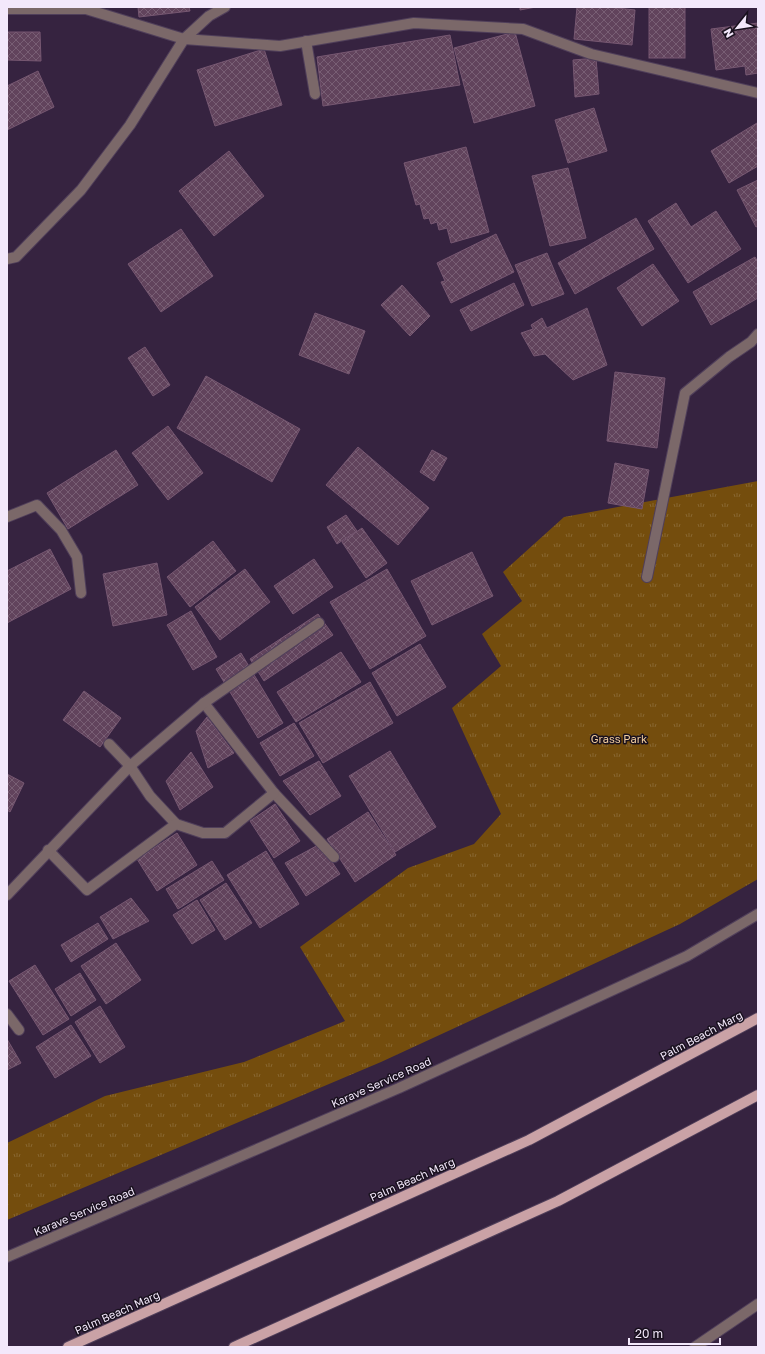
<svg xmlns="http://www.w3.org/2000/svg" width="765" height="1354" font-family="'Golos Text',sans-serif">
	<defs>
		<pattern id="park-tufts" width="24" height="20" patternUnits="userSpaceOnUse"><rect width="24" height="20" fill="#744d0d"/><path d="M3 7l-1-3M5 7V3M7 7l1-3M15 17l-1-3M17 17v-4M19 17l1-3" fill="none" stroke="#886731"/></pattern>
		<pattern id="building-cross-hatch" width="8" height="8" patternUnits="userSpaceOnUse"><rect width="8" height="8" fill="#61435c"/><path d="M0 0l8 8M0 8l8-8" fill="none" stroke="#785e74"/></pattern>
	</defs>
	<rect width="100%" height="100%" fill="#362340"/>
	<polygon fill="url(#park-tufts)" points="758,481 758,879 680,924 381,1062 7,1220 7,1143 105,1096 244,1062 345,1021 300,947 408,868 474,844 501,814 452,708 501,666 482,634 522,601 503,572 564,517"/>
	<g fill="url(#building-cross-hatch)" stroke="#765771">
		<polygon points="138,7 189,7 190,11 139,17"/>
		<polygon points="520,7 536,7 520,10"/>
		<polygon points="577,7 608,7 635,10 632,45 574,39"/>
		<rect x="649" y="7" width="36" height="51"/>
		<polygon points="758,23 758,73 746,75 745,66 716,70 711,29"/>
		<polygon points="7,32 40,32 41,61 7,60"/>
		<polygon points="515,32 535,106 474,123 454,48"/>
		<polygon points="450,35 460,85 323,106 317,57"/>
		<polygon points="264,49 282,105 215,126 197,70"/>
		<polygon points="596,58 599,94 575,97 573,60"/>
		<polygon points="38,71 54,107 7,130 7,86"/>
		<polygon points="594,108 607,151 568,163 555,120"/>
		<polygon points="757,123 758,166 729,183 711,151"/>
		<polygon points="466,147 489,232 451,243 447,228 439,230 437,222 431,224 429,218 424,219 420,204 416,205 404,163"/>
		<polygon points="229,151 264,196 214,236 179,191"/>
		<polygon points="568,168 586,238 550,246 532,176"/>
		<polygon points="758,180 758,226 756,227 737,190"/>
		<polygon points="676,203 691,227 716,211 741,249 688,283 648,221"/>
		<polygon points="636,218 654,249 575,294 558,263"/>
		<polygon points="181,229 213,276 161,312 128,264"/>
		<polygon points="496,234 514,272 451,303 441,282 445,281 437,263"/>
		<polygon points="547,253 564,294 532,306 515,265"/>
		<polygon points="755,257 758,262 758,298 711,325 693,292"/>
		<polygon points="653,264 679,301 642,326 617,288"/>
		<polygon points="514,283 524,305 471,331 460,310"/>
		<polygon points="402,285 430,316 410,336 381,305"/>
		<polygon points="587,308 607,365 573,380 545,354 534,356 521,333 533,329 531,325 542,318 547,328"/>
		<polygon points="315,313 365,331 349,374 299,355"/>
		<polygon points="145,347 170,385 153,396 128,358"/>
		<polygon points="615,372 665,378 657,448 607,441"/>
		<polygon points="206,376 300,429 272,482 177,428"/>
		<polygon points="168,426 203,473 168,500 132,453"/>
		<polygon points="358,447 429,508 398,545 326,485"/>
		<polygon points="116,450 138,485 68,529 47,493"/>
		<polygon points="432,450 447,458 434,481 420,472"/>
		<polygon points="615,463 649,470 642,509 608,503"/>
		<polygon points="346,515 357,531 337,544 327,527"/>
		<polygon points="362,528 387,563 366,578 342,542"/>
		<polygon points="213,541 236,571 190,607 167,577"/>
		<polygon points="50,549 71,589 7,623 7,571"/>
		<polygon points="472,552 493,596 432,625 411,581"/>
		<polygon points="314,559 333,587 293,614 274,586"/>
		<polygon points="157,563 167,615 113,626 103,574"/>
		<polygon points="245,569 270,602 220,640 195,607"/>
		<polygon points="387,569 426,636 370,669 330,602"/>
		<polygon points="191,611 217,657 193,670 167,625"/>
		<polygon points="318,614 333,635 264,681 250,659"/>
		<polygon points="420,644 446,687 397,716 372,673"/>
		<polygon points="341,652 361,682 296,722 277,692"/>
		<polygon points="241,653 283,723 258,738 216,669"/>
		<polygon points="370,682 393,723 323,763 299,723"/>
		<polygon points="84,691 121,718 100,747 63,720"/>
		<polygon points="207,717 234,753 208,768 196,731"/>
		<polygon points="294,723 314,756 280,776 260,743"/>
		<polygon points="390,751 436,827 395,852 349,776"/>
		<polygon points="191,752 213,787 180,810 166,781"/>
		<polygon points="319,761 341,796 310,815 283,781"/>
		<polygon points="7,774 24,783 10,812 7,810"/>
		<polygon points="275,804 300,841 274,858 250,821"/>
		<polygon points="368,812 396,855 355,882 327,839"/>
		<polygon points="177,833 197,865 157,891 137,859"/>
		<polygon points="320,844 340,874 306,896 285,863"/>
		<polygon points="266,851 299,904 260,928 227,875"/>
		<polygon points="212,861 224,880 178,909 166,889"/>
		<polygon points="226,883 252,923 225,940 200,900"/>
		<polygon points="131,898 149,921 113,939 100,917"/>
		<polygon points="197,900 215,930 192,944 173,915"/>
		<polygon points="98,923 108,939 71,962 61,945"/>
		<polygon points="116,943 141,980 106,1004 81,966"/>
		<polygon points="35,965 69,1019 43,1035 9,981"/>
		<polygon points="80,973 96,1000 71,1016 55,989"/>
		<polygon points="100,1006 125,1047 100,1063 75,1022"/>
		<polygon points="71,1025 91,1056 55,1078 36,1047"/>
		<polygon points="7,1039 21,1063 7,1070"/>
	</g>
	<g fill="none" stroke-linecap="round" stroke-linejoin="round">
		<defs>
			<g id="lane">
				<polyline points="306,41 315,94"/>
				<polyline points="695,1347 758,1304"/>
			</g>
			<g id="street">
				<polyline points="7,9 86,9 184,39 280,46 414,23 523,29 591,54 758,93"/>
				<polyline points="7,259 16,257 81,190 130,125 184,39 209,16 225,7"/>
				<polyline points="7,517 37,505 61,530 77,557 81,593"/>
				<polyline points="647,577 685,393 729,357 751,342 758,334"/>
				<polyline points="204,703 274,793 334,857"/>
				<polyline points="109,744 130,766 150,796 176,824"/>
				<polyline points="48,850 87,890 176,824 203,833 225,833 274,793"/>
				<polyline points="7,895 130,766 204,703 319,623"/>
				<polyline points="7,1014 19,1030"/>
				<polyline points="7,1257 399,1088 687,956 758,914"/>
			</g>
			<g id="primary">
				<polyline points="68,1347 529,1140 758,1018"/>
				<polyline points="234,1347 558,1201 758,1095"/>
			</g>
		</defs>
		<use href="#lane" stroke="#503f5a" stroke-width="12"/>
		<use href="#street" stroke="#503f5a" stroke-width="12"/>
		<use href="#primary" stroke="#503f5a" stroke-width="12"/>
		<use href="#lane" stroke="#7b6869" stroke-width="10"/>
		<use href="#street" stroke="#7b6869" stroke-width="10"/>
		<use href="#primary" stroke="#caa2a6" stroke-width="10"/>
	</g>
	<g text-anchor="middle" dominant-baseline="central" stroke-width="3" stroke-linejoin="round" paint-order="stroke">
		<g font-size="11" fill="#f3ce9f" stroke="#19111e">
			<text x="619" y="738">Grass Park</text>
		</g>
		<g font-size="11" fill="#f3e8fb" stroke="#19111e">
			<text transform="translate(701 1035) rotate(-28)">Palm Beach Marg</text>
			<text transform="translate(381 1082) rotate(-24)">Karave Service Road</text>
			<text transform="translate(412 1179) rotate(-24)">Palm Beach Marg</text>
			<text transform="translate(84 1211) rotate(-23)">Karave Service Road</text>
			<text transform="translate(117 1312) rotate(-24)">Palm Beach Marg</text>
		</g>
	</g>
	<rect width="765" height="1354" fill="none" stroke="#f3e8fb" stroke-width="16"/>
	<g transform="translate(737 28) rotate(240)" stroke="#19111e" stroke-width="3" paint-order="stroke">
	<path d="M0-3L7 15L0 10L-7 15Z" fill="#f3e8fb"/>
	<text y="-6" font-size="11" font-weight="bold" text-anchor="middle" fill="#f3e8fb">N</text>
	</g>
	<path d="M629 1338v6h91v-6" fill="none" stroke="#f3e8fb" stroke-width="2"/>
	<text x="635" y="1338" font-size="12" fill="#f3e8fb" stroke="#19111e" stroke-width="3" paint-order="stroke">20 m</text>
</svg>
